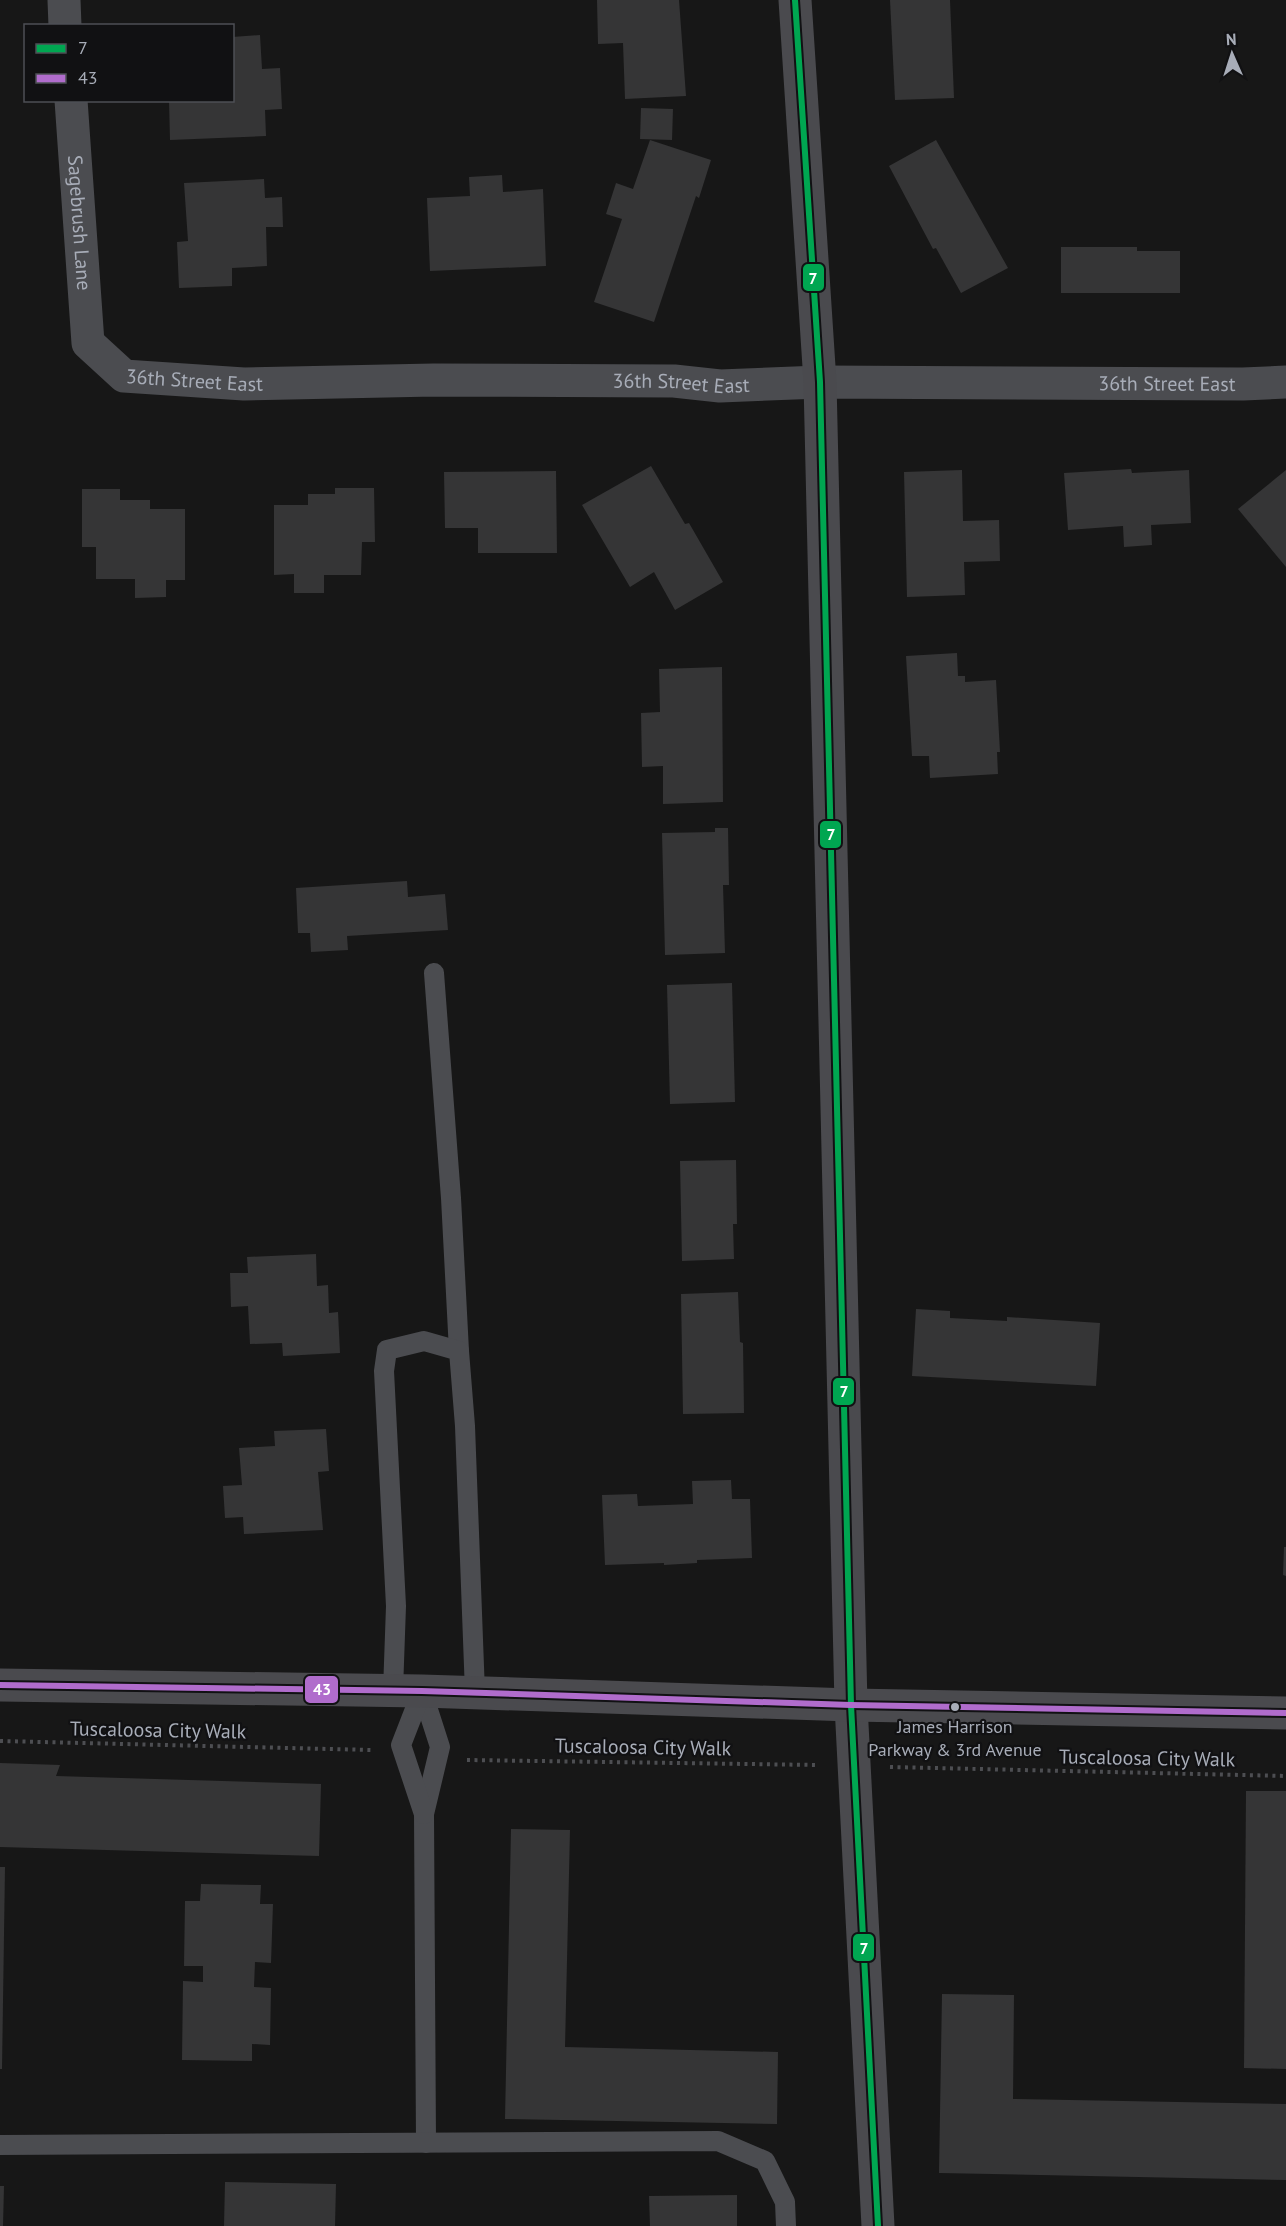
<svg xmlns="http://www.w3.org/2000/svg" width="1286" height="2226" font-family="'PT Sans',sans-serif">
	<rect width="100%" height="100%" fill="#171717"/>
	<g fill="#353536">
		<polygon points="597,0 679,0 686,96 625,99 623,43 598,44"/>
		<polygon points="890,0 950,0 954,98 895,100"/>
		<polygon points="260,35 262,69 280,68 282,109 265,110 266,136 170,140 169,100 232,100 232,37"/>
		<polygon points="641,108 673,109 672,140 640,139"/>
		<polygon points="650,140 711,160 699,198 696,196 654,322 594,302 622,219 606,214 616,183 633,189"/>
		<polygon points="936,140 1008,268 961,293 936,248 933,249 889,166"/>
		<polygon points="502,175 503,192 543,189 546,266 430,271 427,198 470,196 469,177"/>
		<polygon points="264,179 265,198 282,197 283,227 266,227 267,266 232,268 232,286 179,288 177,242 188,241 184,183"/>
		<polygon points="1061,247 1137,247 1137,251 1180,251 1180,293 1061,293"/>
		<polygon points="651,466 685,524 689,523 723,582 675,610 654,572 630,587 582,505"/>
		<polygon points="1131,469 1132,473 1189,470 1191,523 1151,525 1152,545 1124,547 1123,526 1068,530 1064,473"/>
		<polygon points="962,470 963,521 999,520 1000,561 964,562 965,595 907,597 904,472"/>
		<polygon points="1286,470 1286,567 1238,509"/>
		<polygon points="556,471 557,553 478,553 478,528 445,528 444,472"/>
		<polygon points="335,488 374,488 375,542 362,542 361,575 324,575 324,593 294,593 294,574 274,575 274,505 308,505 308,494 335,494"/>
		<polygon points="82,489 120,489 120,500 150,500 150,509 185,509 185,580 166,580 166,597 135,598 135,579 96,579 96,547 82,547"/>
		<polygon points="957,653 958,676 965,676 965,682 996,680 1000,752 997,752 998,774 930,778 929,756 912,756 906,656"/>
		<polygon points="722,667 723,802 663,804 663,766 642,767 641,713 660,712 659,669"/>
		<polygon points="715,828 728,828 729,885 723,885 725,953 665,955 662,833 715,832"/>
		<polygon points="407,881 408,897 445,894 448,930 347,936 348,950 311,952 310,933 298,933 296,888"/>
		<polygon points="732,983 735,1102 670,1104 667,985"/>
		<polygon points="736,1160 737,1224 733,1224 734,1259 682,1261 680,1161"/>
		<polygon points="316,1254 317,1286 328,1285 329,1313 338,1312 340,1353 283,1356 282,1343 250,1344 248,1306 231,1307 230,1273 248,1273 247,1257"/>
		<polygon points="738,1292 740,1342 743,1343 744,1413 683,1414 681,1294"/>
		<polygon points="916,1309 950,1311 950,1318 1007,1321 1007,1317 1100,1323 1096,1386 912,1376"/>
		<polygon points="326,1429 329,1471 318,1472 323,1530 244,1534 243,1517 225,1518 223,1486 242,1485 239,1448 275,1446 274,1431"/>
		<polygon points="731,1480 732,1499 750,1499 752,1558 697,1560 697,1563 664,1565 664,1563 605,1565 602,1495 637,1494 638,1506 693,1504 692,1481"/>
		<polygon points="1284,1547 1286,1547 1286,1576 1283,1575"/>
		<polygon points="0,1763 60,1765 56,1776 321,1784 319,1856 0,1847"/>
		<polygon points="1246,1791 1286,1791 1286,2069 1244,2068"/>
		<polygon points="511,1829 570,1830 565,2047 778,2052 777,2124 505,2119"/>
		<polygon points="0,1867 5,1867 2,2069 0,2069"/>
		<polygon points="201,1884 261,1885 260,1904 273,1904 271,1963 255,1962 254,1987 271,1988 270,2045 252,2044 252,2061 182,2060 183,1981 203,1982 203,1966 184,1966 185,1901 200,1901"/>
		<polygon points="942,1994 1014,1995 1013,2099 1286,2104 1286,2180 939,2173"/>
		<polygon points="225,2182 336,2184 335,2226 224,2226"/>
		<polygon points="0,2186 4,2186 3,2226 0,2226"/>
		<polygon points="737,2195 737,2226 650,2226 649,2196"/>
	</g>
	<g fill="none" stroke-linecap="round" stroke-linejoin="round">
		<g stroke="#4d4e52" stroke-width="4" stroke-dasharray="3 4.5" stroke-linecap="butt">
			<polyline points="0,1741 371,1750"/>
			<polyline points="467,1760 817,1765"/>
			<polyline points="890,1767 1286,1776"/>
		</g>
		<g stroke="#4b4c50" stroke-width="20">
			<polyline points="434,973 451,1198 459,1351"/>
			<polyline points="393,1691 396,1606 384,1371 387,1350 424,1341 459,1351 465,1426 475,1693"/>
			<polyline points="422,1691 440,1747 424,1814 426,2143"/>
			<polyline points="422,1691 401,1745 424,1814"/>
			<polyline points="0,2145 718,2141 765,2161 785,2202 786,2226"/>
		</g>
		<g stroke="#4b4c50" stroke-width="33">
			<polyline points="64,0 65,26"/>
			<path id="s1" d="M 71,100 L 88,343 L 124,376 L 244,384 L 434,380 L 674,381 L 720,386 L 820,382 L 1243,384 L 1286,382"/>
		</g>
		<g stroke="#4a4a4e" stroke-width="33">
			<polyline points="795,0 820,382 851,1705 878,2226"/>
			<polyline points="0,1685 422,1691 851,1705 1286,1713"/>
		</g>
		<defs>
			<polyline id="bus-1" points="795,0 820,382 851,1705 878,2226"/>
			<polyline id="bus-2" points="0,1685 422,1691 851,1705 1286,1713"/>
		</defs>
		<use href="#bus-1" stroke="#111113" stroke-width="10"/>
		<use href="#bus-2" stroke="#111113" stroke-width="10"/>
		<use href="#bus-1" stroke="#00a651" stroke-width="6"/>
		<use href="#bus-2" stroke="#b06ccc" stroke-width="6"/>
	</g>
	<circle fill="#a8adb8" stroke="#111113" stroke-width="2" cx="955" cy="1707" r="5"/>
	<g text-anchor="middle" dominant-baseline="central" stroke-width="4.5" stroke-linejoin="round" paint-order="stroke">
		<g font-size="18" fill="#a8adb8" stroke="#111113">
			<text x="955" y="1726">James Harrison<tspan x="955" dy="23">Parkway &amp; 3rd Avenue</tspan></text>
		</g>
		<g font-size="20" fill="#a8adb8" stroke="#111113">
			<text stroke="none"><textPath href="#s1" startOffset="123">Sagebrush Lane</textPath></text>
			<text stroke="none"><textPath href="#s1" startOffset="363">36th Street East</textPath></text>
			<text stroke="none"><textPath href="#s1" startOffset="850">36th Street East</textPath></text>
			<text stroke="none"><textPath href="#s1" startOffset="1336">36th Street East</textPath></text>
			<text transform="translate(158 1730) rotate(1)">Tuscaloosa City Walk</text>
			<text transform="translate(643 1747) rotate(1)">Tuscaloosa City Walk</text>
			<text transform="translate(1147 1758) rotate(1)">Tuscaloosa City Walk</text>
		</g>
	</g>
	<g stroke="#111113" stroke-width="2">
		<rect x="802" y="263" width="23" height="29" rx="6" fill="#00a651"/>
		<rect x="819" y="820" width="23" height="29" rx="6" fill="#00a651"/>
		<rect x="832" y="1377" width="23" height="29" rx="6" fill="#00a651"/>
		<rect x="304" y="1675" width="35" height="29" rx="6" fill="#b06ccc"/>
		<rect x="852" y="1933" width="23" height="29" rx="6" fill="#00a651"/>
	</g>
	<g font-size="16" text-anchor="middle" font-weight="bold" fill="#fff">
		<text x="813" y="284">7</text>
		<text x="831" y="840">7</text>
		<text x="844" y="1397">7</text>
		<text x="322" y="1695">43</text>
		<text x="864" y="1954">7</text>
	</g>
	<rect x="24" y="24" width="210" height="78" fill="#111113" stroke="#4d4f55" stroke-width="1.5"/>
	<rect x="36" y="44" width="30" height="9" fill="#00a651" stroke="#4d4f55" stroke-width="1.5"/>
	<text x="78" y="54" font-size="18" fill="#a8adb8">7</text>
	<rect x="36" y="74" width="30" height="9" fill="#b06ccc" stroke="#4d4f55" stroke-width="1.5"/>
	<text x="78" y="84" font-size="18" fill="#a8adb8">43</text>
	<g transform="translate(1232 54) rotate(357)" stroke="#111113" stroke-width="4.5" paint-order="stroke">
	<path d="M0-4.5L10 22L0 15L-10 22Z" fill="#a8adb8"/>
	<text y="-9" font-size="16" font-weight="bold" text-anchor="middle" fill="#a8adb8">N</text>
	</g>
</svg>
